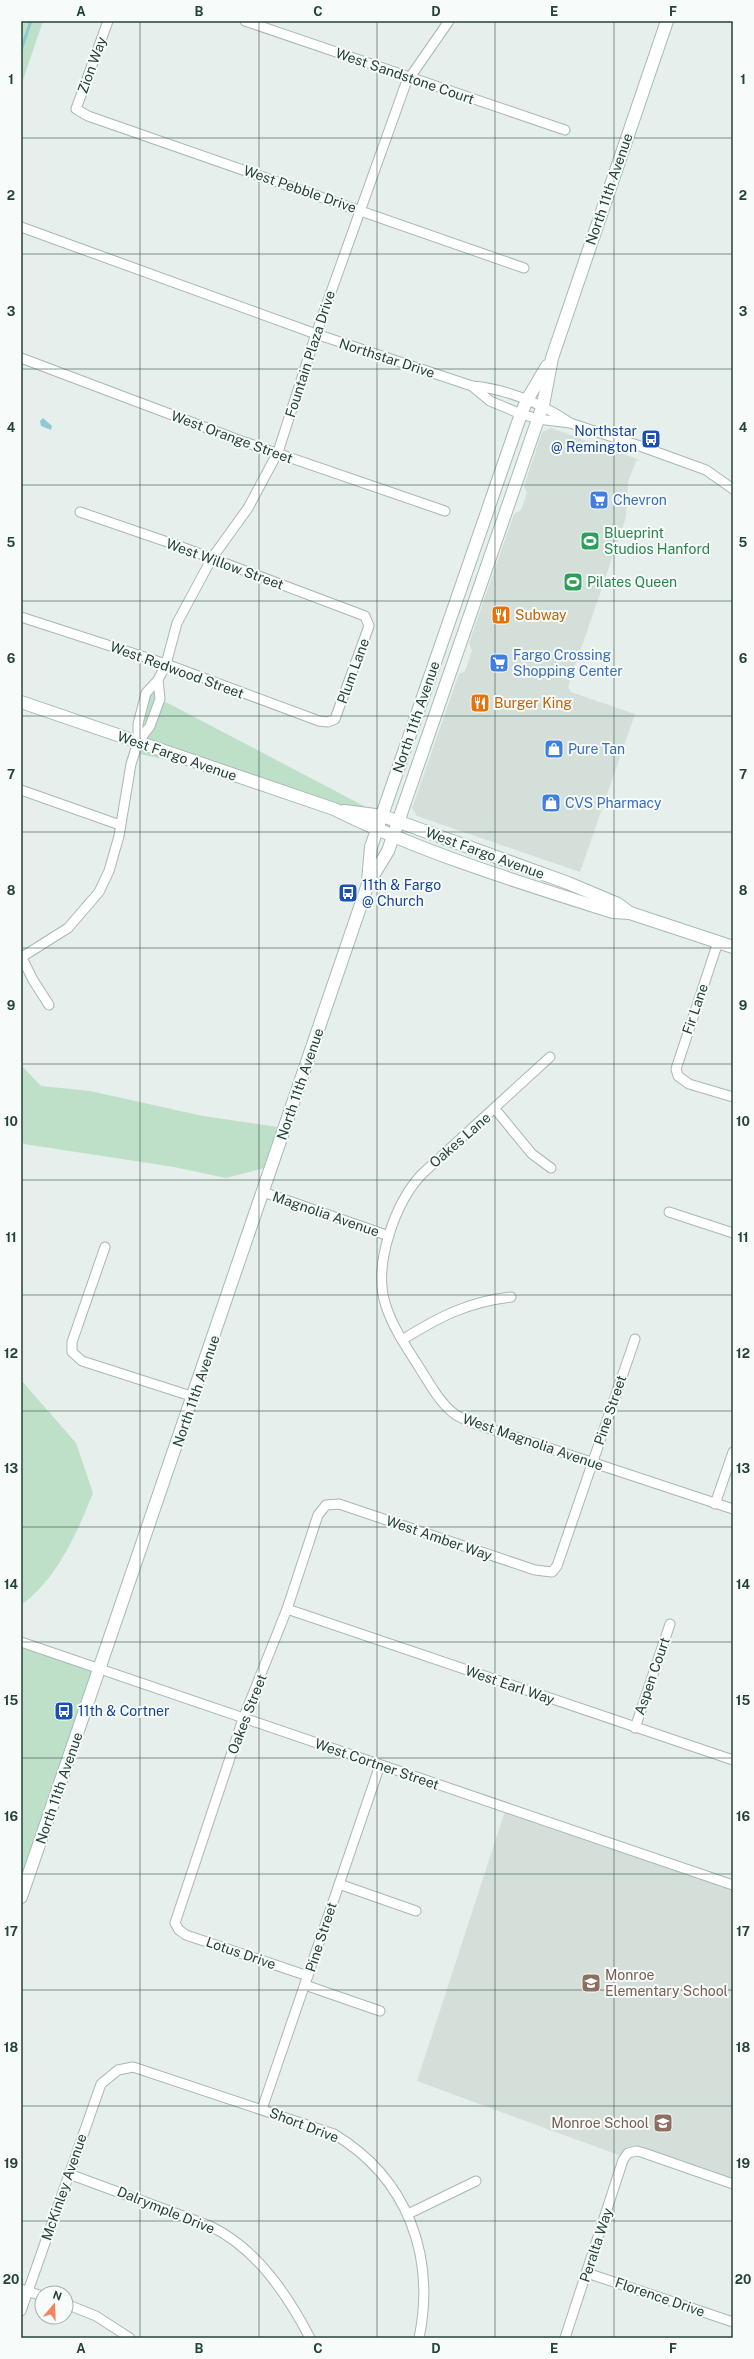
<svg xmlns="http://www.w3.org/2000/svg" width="754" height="2359" font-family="'Public Sans',sans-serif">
	<rect width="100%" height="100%" fill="#e6efeb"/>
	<g fill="#d4dfda">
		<polygon points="551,428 640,460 636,461 628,482 626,517 568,687 571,692 635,714 580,872 417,816 412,808 459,674 465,671 472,650 469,643 514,514 521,510 527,493 524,486 542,432"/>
		<polygon points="506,1808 733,1885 733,2184 644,2153 624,2157 417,2081"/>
	</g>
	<g fill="#bfe0c8">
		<polygon points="21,21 43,21 21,86"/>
		<polygon points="158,680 160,699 383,816 398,821 392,836 200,767 135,753 131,764 129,753 146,693"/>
		<polygon points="21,1065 41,1086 90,1091 203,1116 285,1128 272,1166 226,1178 174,1167 24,1144 21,1141"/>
		<path d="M 21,1380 L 76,1443 L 93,1493 C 77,1533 57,1579 21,1605 Z"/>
		<polygon points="21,1642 101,1669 21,1897"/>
	</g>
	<polygon fill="#8ec9d4" points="43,418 52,426 51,430 41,426 40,421"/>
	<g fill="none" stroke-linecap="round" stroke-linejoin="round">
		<polyline stroke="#8ec9d4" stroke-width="3" points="21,50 31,21"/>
		<defs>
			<g id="street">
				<polyline points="108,21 76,109 88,116 524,268"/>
				<polyline points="245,21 565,130"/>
				<polyline points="21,227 316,334 472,386 490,401 521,414 538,419 570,423 637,445 706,470 733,489"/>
				<polyline points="21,358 236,439 445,511"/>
				<path d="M 472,386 C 507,389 540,403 569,422"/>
				<polyline points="21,617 166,664 319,721 328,722 335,719 369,626 365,616 179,546 80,512"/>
				<polyline points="138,742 138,724 146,693 158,680 166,664 177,623 212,558 248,508 278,452 316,334 406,83 449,21"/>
				<polyline points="21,790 120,825"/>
				<polyline points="718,942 676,1069 678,1076 689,1084 733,1097"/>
				<polyline points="21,956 33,980 49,1005"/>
				<polyline points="22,957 68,928 99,892 109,871 119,836 131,764 138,742 150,726 160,699 158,680"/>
				<path d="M 550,1057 L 422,1174 C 395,1203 372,1266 386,1306 C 393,1328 407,1348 419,1367 C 429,1383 441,1405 456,1415 C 462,1419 469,1421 476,1424 L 733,1509"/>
				<polyline points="495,1109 532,1154 551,1168"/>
				<polyline points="263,1192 389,1236"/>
				<polyline points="669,1212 733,1233"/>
				<polyline points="105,1247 72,1342 72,1352 82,1361 194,1397"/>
				<path d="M 402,1340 C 439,1317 467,1302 511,1297"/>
				<polyline points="715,1504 733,1452"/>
				<polyline points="287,1609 733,1760"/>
				<polyline points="21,1642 733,1885"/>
				<polyline points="635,1728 670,1624"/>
				<polyline points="339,1884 416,1911"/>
				<polyline points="308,1976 186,1935 179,1930 175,1923 243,1719 287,1609 318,1515 326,1505 339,1504 535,1570 552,1572 557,1566 568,1534 635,1339"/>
				<polyline points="305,1985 380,2011"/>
				<polyline points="262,2109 380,1765"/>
				<path d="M 69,2174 L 210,2226 C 256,2248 287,2294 310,2338"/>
				<polyline points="408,2214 476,2181"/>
				<polyline points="587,2273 733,2322"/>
				<polyline points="21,2289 42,2296"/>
				<polyline points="66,2304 96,2316 130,2338"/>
				<path d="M 21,2311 L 101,2084 L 118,2070 L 133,2067 L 334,2134 C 407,2178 436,2255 419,2338"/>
				<polyline points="565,2338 623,2160 628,2153 637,2151 644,2153 733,2184"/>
			</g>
			<g id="secondary">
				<path d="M 21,702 L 334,809 C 423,853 518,882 613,912 L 630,913 L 733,947"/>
				<polyline points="344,811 383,816 568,883 618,904 630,913"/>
				<polyline points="368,881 371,847 521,414 527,400 547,366"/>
				<polyline points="21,1897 368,884 388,851 543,405 552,358 667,21"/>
			</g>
		</defs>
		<use href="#street" stroke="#a8b8b2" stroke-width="11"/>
		<use href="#secondary" stroke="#a4bbb3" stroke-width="14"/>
		<use href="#street" stroke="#fff" stroke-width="9"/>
		<use href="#secondary" stroke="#fff" stroke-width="12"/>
	</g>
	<path fill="none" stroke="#24423a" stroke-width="1" stroke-opacity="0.55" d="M 140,21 L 140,2338M 259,21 L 259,2338M 377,21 L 377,2338M 495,21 L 495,2338M 614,21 L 614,2338M 21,138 L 733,138M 21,254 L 733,254M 21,369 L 733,369M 21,485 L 733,485M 21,601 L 733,601M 21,716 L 733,716M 21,832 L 733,832M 21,948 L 733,948M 21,1064 L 733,1064M 21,1180 L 733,1180M 21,1295 L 733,1295M 21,1411 L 733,1411M 21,1527 L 733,1527M 21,1642 L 733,1642M 21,1758 L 733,1758M 21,1874 L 733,1874M 21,1990 L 733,1990M 21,2106 L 733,2106M 21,2221 L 733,2221"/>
	<defs>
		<symbol id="bus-square" viewBox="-11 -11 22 22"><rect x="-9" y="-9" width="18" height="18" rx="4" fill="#1a4fb4" stroke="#f7fbf9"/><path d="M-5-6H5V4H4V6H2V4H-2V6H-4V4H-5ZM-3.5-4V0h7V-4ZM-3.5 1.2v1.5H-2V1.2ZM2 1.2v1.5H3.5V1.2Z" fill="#fff"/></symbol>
		<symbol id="supermarket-square" viewBox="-11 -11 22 22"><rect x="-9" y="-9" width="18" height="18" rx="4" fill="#3f7fe0" stroke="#f7fbf9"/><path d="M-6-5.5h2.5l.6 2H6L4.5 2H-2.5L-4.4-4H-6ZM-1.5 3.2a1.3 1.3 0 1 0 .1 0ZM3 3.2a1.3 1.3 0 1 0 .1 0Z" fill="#fff"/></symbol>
		<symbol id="stadium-square" viewBox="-11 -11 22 22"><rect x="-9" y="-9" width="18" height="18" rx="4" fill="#2e9e5b" stroke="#f7fbf9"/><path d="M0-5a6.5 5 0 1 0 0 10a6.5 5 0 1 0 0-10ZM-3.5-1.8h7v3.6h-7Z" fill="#fff"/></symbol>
		<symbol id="restaurant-square" viewBox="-11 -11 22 22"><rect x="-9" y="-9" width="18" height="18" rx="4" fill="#e8710a" stroke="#f7fbf9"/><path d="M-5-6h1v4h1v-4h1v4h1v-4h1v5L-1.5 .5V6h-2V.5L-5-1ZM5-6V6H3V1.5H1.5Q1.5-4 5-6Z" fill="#fff"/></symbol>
		<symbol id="shop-square" viewBox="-11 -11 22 22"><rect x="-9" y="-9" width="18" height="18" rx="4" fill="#3f7fe0" stroke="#f7fbf9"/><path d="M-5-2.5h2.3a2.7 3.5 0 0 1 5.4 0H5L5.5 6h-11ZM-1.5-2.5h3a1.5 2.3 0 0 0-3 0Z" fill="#fff"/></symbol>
		<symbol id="school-square" viewBox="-11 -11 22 22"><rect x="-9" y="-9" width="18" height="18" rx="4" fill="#8d6e63" stroke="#f7fbf9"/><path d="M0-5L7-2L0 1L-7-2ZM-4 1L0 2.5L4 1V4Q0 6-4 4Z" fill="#fff"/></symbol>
	</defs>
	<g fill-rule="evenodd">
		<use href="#bus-square" x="640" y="428" width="22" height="22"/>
		<use href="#supermarket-square" x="588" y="489" width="22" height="22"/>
		<use href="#stadium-square" x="579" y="530" width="22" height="22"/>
		<use href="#stadium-square" x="562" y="571" width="22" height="22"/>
		<use href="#restaurant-square" x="490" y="604" width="22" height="22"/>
		<use href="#supermarket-square" x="488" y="652" width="22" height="22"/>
		<use href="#restaurant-square" x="469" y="692" width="22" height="22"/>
		<use href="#shop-square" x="543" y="738" width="22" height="22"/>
		<use href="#shop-square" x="540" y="792" width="22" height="22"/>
		<use href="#bus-square" x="337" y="882" width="22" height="22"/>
		<use href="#bus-square" x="53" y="1700" width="22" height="22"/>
		<use href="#school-square" x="580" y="1972" width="22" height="22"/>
		<use href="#school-square" x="652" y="2112" width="22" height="22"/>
	</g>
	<g text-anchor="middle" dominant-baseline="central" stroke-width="4" stroke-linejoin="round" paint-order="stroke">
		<g font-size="14" fill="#24423a" stroke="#f7fbf9">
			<text transform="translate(92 65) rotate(-70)">Zion Way</text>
			<text transform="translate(405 76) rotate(19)">West Sandstone Court</text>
			<text transform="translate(300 189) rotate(19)">West Pebble Drive</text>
			<text transform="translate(609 189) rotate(-71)">North 11th Avenue</text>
			<text transform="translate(310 354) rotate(-72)">Fountain Plaza Drive</text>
			<text transform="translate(387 358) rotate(18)">Northstar Drive</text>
			<text transform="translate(232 437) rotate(20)">West Orange Street</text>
			<text transform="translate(225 564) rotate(20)">West Willow Street</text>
			<text transform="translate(177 670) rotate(20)">West Redwood Street</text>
			<text transform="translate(353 671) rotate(-70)">Plum Lane</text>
			<text transform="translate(416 717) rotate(-71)">North 11th Avenue</text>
			<text transform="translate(177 756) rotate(19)">West Fargo Avenue</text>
			<text transform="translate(485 853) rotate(20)">West Fargo Avenue</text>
			<text transform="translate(695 1009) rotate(-71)">Fir Lane</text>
			<text transform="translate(300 1084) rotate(-71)">North 11th Avenue</text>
			<text transform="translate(460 1140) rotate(-41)">Oakes Lane</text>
			<text transform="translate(326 1214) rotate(19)">Magnolia Avenue</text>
			<text transform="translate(196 1391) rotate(-71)">North 11th Avenue</text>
			<text transform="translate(610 1410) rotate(-71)">Pine Street</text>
			<text transform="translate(533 1442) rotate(19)">West Magnolia Avenue</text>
			<text transform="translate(439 1538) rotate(19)">West Amber Way</text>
			<text transform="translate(652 1676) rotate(-71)">Aspen Court</text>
			<text transform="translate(510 1685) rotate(19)">West Earl Way</text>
			<text transform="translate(247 1714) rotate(-69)">Oakes Street</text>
			<text transform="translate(377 1764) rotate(19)">West Cortner Street</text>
			<text transform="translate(59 1788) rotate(-71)">North 11th Avenue</text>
			<text transform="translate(321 1937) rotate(-72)">Pine Street</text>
			<text transform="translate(241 1953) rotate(19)">Lotus Drive</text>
			<text transform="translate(304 2125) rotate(21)">Short Drive</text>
			<text transform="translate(64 2187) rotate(-71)">McKinley Avenue</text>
			<text transform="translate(166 2210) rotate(22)">Dalrymple Drive</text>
			<text transform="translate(596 2245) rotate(-72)">Peralta Way</text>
			<text transform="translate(660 2297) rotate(19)">Florence Drive</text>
		</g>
		<g font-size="14" fill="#164399" stroke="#f7fbf9" text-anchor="start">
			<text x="637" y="431" text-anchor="end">Northstar<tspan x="637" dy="16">@ Remington</tspan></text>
			<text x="362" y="885">11th &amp; Fargo<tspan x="362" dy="16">@ Church</tspan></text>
			<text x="78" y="1711">11th &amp; Cortner</text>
		</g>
		<g font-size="14" fill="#366cbe" stroke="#f7fbf9" text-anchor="start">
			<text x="613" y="500">Chevron</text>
			<text x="513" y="655">Fargo Crossing<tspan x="513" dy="16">Shopping Center</tspan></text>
			<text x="568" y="749">Pure Tan</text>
			<text x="565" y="803">CVS Pharmacy</text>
		</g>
		<g font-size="14" fill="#27864d" stroke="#f7fbf9" text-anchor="start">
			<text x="604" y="533">Blueprint<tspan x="604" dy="16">Studios Hanford</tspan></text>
			<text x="587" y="582">Pilates Queen</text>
		</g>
		<g font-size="14" fill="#c56008" stroke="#f7fbf9" text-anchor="start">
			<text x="515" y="615">Subway</text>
			<text x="494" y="703">Burger King</text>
		</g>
		<g font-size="14" fill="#785e54" stroke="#f7fbf9" text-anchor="start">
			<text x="605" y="1975">Monroe<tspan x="605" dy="16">Elementary School</tspan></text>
			<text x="649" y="2123" text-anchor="end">Monroe School</text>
		</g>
	</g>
	<rect width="754" height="2359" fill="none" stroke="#f7fbf9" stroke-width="44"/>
	<g transform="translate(54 2305) rotate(19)"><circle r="19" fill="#f7fbf9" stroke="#a3b1ad"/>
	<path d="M0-3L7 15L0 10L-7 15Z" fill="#f4845f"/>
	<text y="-6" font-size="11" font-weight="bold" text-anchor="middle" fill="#24423a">N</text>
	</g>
	<rect x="22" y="22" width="710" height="2315" fill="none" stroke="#24423a" stroke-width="1.5"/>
	<g font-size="13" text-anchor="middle" font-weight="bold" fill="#24423a">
		<text x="81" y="16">A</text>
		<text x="199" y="16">B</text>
		<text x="318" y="16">C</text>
		<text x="436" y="16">D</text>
		<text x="554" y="16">E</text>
		<text x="673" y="16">F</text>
		<text x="11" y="84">1</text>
		<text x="743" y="84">1</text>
		<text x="11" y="200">2</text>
		<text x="743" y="200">2</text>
		<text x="11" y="316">3</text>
		<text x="743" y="316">3</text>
		<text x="11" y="432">4</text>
		<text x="743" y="432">4</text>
		<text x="11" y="547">5</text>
		<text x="743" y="547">5</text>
		<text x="11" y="663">6</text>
		<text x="743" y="663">6</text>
		<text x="11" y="779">7</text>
		<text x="743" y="779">7</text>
		<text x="11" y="895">8</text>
		<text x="743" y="895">8</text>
		<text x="11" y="1010">9</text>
		<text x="743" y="1010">9</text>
		<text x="11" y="1126">10</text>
		<text x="743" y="1126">10</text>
		<text x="11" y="1242">11</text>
		<text x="743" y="1242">11</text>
		<text x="11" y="1358">12</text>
		<text x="743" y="1358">12</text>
		<text x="11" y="1473">13</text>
		<text x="743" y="1473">13</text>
		<text x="11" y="1589">14</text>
		<text x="743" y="1589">14</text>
		<text x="11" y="1705">15</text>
		<text x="743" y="1705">15</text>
		<text x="11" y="1821">16</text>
		<text x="743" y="1821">16</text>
		<text x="11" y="1936">17</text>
		<text x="743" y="1936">17</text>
		<text x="11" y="2052">18</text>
		<text x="743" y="2052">18</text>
		<text x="11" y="2168">19</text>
		<text x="743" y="2168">19</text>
		<text x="11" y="2284">20</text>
		<text x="743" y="2284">20</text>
		<text x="81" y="2353">A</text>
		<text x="199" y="2353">B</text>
		<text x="318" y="2353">C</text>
		<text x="436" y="2353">D</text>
		<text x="554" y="2353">E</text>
		<text x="673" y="2353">F</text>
	</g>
</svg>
